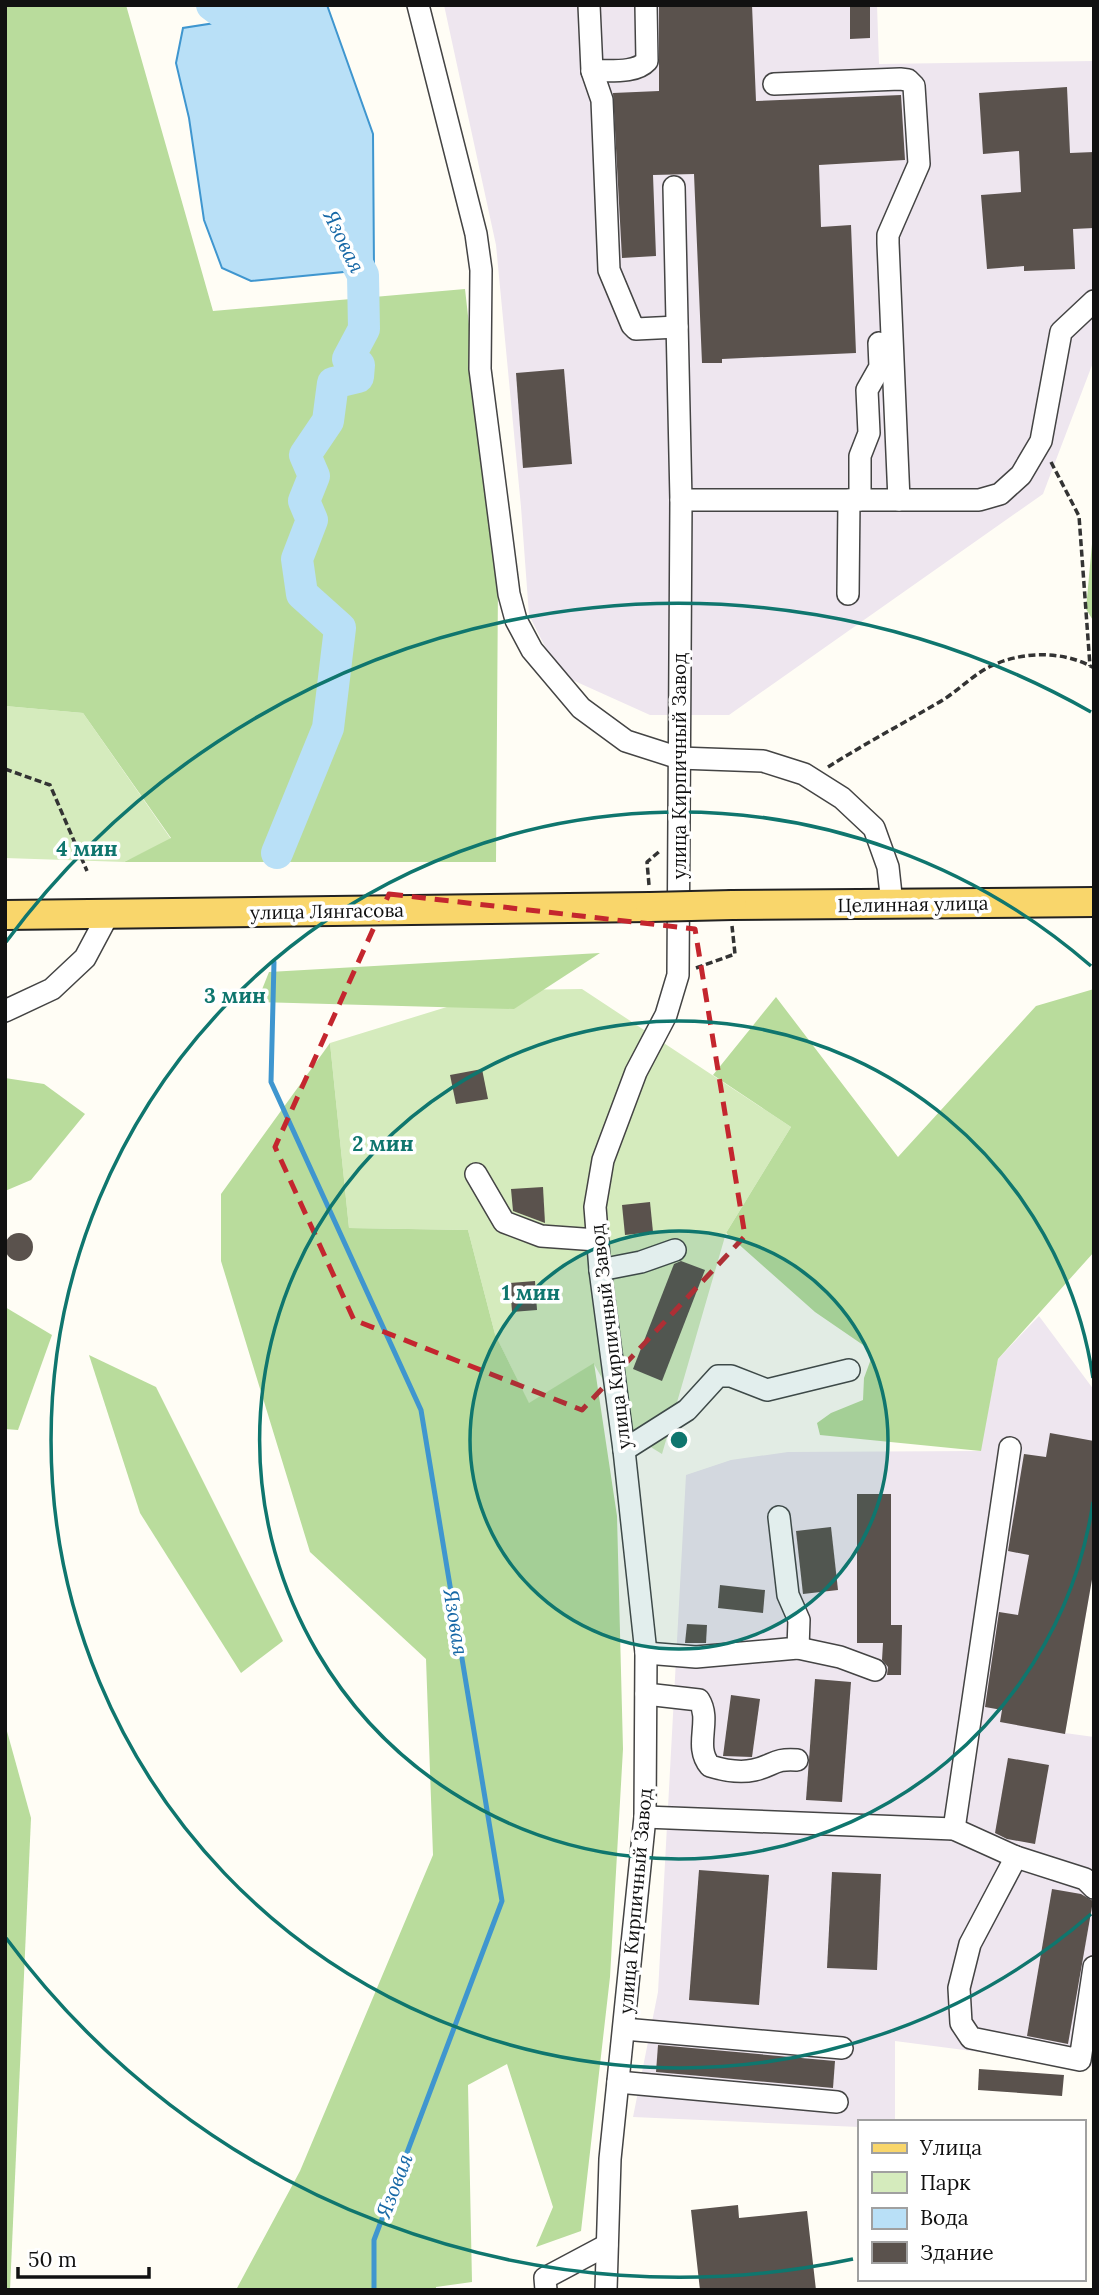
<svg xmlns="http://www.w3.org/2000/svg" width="1099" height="2295" font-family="Lora,serif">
	<rect width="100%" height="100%" fill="#fffdf5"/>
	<g fill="#eee6ef">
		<polygon points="444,5 877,5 879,64 1094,61 1094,360 1043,494 729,715 650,715 559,674 529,615 521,507 496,245"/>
		<polygon points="1039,1316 1094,1390 1094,1568 1065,1733 1094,1737 1094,2067 895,2041 895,2122 859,2122 859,2127 633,2117 658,1992 686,1475 731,1460 788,1452 980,1451 998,1359"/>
	</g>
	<g fill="#d5ebbd">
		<polygon points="5,706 83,713 171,839 124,862 5,858"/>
		<polygon points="582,989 791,1127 726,1233 662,1454 636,1438 594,1364 529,1404 495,1334 468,1230 349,1228 330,1043 502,990"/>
	</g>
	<g fill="#b9dc9c">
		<polygon points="5,5 126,5 213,311 465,289 498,584 496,862 124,862 171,838 83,713 5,706"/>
		<polygon points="1094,522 1094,622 1086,609"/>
		<polygon points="600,953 514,1009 257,1002 269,972"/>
		<polygon points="1094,989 1094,1252 998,1359 981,1451 820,1435 817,1423 831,1413 863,1400 864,1378 871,1359 866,1347 815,1312 726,1233 791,1127 713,1075 776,997 898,1157 1036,1006"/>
		<polygon points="330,1043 349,1228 468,1230 495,1334 529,1403 594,1363 617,1516 623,1749 610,1977 581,2231 536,2247 553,2207 507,2064 468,2085 472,2282 436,2287 436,2290 236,2290 300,2171 433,1855 426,1659 310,1552 221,1261 221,1194"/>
		<polygon points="5,1078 44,1084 85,1114 31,1180 5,1191"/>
		<polygon points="5,1307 52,1335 18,1430 5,1429"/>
		<polygon points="89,1355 156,1387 283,1641 241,1673 140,1513"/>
		<polygon points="5,1724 31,1818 10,2290 5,2290"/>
	</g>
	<polygon fill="#b9e0f7" stroke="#3f96cf" stroke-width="2" points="232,5 327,5 373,134 374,269 251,281 222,268 204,220 189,118 176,63 183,28 221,22"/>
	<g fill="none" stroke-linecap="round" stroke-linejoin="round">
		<polyline stroke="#3f96cf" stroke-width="5" points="274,962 271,1082 421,1410 502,1901 374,2240 374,2290"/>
		<g stroke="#b9e0f7" stroke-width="32">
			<polyline points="212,5 228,17 246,50"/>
			<polyline points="277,853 328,728 340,628 302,594 297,559 312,520 304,501 314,476 305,455 328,421 333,383 358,377 359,365 348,359 364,329 363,275 341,233"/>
		</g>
	</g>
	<g fill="#5a524d">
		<polygon points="659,5 752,5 756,101 901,95 905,160 819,165 821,227 851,225 856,353 722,359 722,363 702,363 694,174 653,175 656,256 622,258 613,93 659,91"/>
		<polygon points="850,5 870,5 870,38 850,39"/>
		<polygon points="1067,87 1070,153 1094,152 1094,228 1073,229 1075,269 1024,271 1024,266 987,269 981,195 1021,192 1019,151 983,154 979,93"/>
		<polygon points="564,369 572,464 523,468 516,373"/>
		<polygon points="482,1069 488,1099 456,1104 450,1075"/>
		<polygon points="543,1187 545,1223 513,1211 511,1189"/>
		<polygon points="650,1202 653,1232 625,1235 622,1205"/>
		<circle cx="19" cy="1247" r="14"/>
		<polygon points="681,1261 705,1270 662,1381 633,1369 674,1264"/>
		<polygon points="535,1281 537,1310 512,1312 510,1283"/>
		<polygon points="1050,1433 1094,1441 1094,1568 1065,1734 1000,1722 1002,1710 985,1707 999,1612 1018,1615 1029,1555 1008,1551 1024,1454 1046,1457"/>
		<polygon points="857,1494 891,1494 891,1625 902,1625 901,1675 887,1675 888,1667 882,1660 883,1643 857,1643"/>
		<polygon points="831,1527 838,1590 803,1594 796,1531"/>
		<polygon points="720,1585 765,1590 763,1613 718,1608"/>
		<polygon points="687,1624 707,1625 706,1643 685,1643"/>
		<polygon points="815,1679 851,1682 842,1802 806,1800"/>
		<polygon points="731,1695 760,1699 752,1757 723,1756"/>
		<polygon points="1008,1758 1049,1765 1035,1844 1007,1839 995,1833"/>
		<polygon points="699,1870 769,1875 759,2005 689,2000"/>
		<polygon points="832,1872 881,1874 877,1970 827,1968"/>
		<polygon points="1052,1889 1081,1894 1093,1901 1068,2044 1027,2036"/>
		<polygon points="658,2045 835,2061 833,2088 656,2072"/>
		<polygon points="979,2069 1064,2075 1062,2096 978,2090"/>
		<polygon points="738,2205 739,2218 807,2211 816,2290 700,2290 691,2210"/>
	</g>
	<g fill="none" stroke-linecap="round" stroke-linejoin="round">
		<defs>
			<g id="minor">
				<polyline points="418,5 476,234 481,270 480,369 509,594 516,620 532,650 581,708 626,741 679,758 763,761 804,774 842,798 874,828 888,867 892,904"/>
				<polyline points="589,5 592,71 602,100 609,270 632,325 636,329 677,327"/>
				<path d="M 592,71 C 609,70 635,74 647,61 L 646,5"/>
				<polyline points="774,84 900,79 908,80 914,86 919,164 888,235 888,243 899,500"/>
				<polyline points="681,500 979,500 1000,494 1021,475 1041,441 1061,332 1094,301"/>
				<polyline points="860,500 860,456 869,433 867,390 880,367 879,343"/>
				<polyline points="848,594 849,500"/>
				<polyline points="5,1011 52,989 85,958 109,913"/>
				<polyline points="476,1174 504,1222 541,1236 597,1240"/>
				<polyline points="600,1270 641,1262 675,1250"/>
				<polyline points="624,1450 687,1410 718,1376 731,1376 767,1390 849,1370"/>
				<polyline points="798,1648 840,1657 875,1670"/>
				<polyline points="646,1653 696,1657 798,1648 799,1620 788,1595 779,1517"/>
				<path d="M 646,1694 L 699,1700 C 712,1721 693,1746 710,1766 C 723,1770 741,1773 754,1770 C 773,1766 774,1758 797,1760"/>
				<polyline points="645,1817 954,1829 1016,1857 1085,1879 1094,1888"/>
				<polyline points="954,1829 1010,1448"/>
				<polyline points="1016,1857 970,1944 959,1988 961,2023 971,2038 1080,2060 1094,1967"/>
				<polyline points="624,2029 842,2048"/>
				<polyline points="618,2082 837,2102"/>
				<polyline points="546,2290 545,2278 607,2245"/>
				<polyline points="606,2290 610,2159 645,1817 646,1653 624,1450 600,1270 595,1207 603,1160 636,1072 666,1015 678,975 681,500 674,187"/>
			</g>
			<g id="major">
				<polyline points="732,905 1094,902"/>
				<polyline points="5,915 650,907"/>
			</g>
		</defs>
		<use href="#minor" stroke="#444" stroke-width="24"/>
		<use href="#major" stroke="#222" stroke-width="32"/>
		<g stroke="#333" stroke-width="3.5" stroke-dasharray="7 3.5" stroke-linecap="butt">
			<polyline points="1051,462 1079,516 1090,666"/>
			<path d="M 828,767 C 863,745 900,725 936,704 C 955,694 970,677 989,667 C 1021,651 1063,650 1094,668"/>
			<polyline points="5,769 50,785 87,871"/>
			<polyline points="649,885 647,862 661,850"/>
			<polyline points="696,968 735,954 732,926"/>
		</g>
		<use href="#minor" stroke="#fff" stroke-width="21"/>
		<use href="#major" stroke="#f9d66b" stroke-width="28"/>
		<defs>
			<polyline id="major-bridge" points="650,907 732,905"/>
		</defs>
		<use href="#major-bridge" stroke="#222" stroke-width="32" stroke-linecap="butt"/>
		<use href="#major-bridge" stroke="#f9d66b" stroke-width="28"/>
	</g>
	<path fill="none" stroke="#c4262e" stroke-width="5" stroke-dasharray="14 9" stroke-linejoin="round" d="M 389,894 L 695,929 L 745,1236 L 582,1410 L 354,1320 L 275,1147 Z"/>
	<circle cx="679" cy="1440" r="209" fill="#0f766e" fill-opacity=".12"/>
	<g fill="none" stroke="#0f766e" stroke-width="3.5">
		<circle cx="679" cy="1440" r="209"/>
		<path d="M1093 1502A419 419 0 1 1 1093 1378"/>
		<path d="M1091 1914A628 628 0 1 1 1091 966"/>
		<path d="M853 2259A837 837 0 0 1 6 1938M6 942A837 837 0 0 1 1091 712"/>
	</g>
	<g text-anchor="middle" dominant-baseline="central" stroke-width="7" stroke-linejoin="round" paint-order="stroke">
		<g font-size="19" fill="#111" stroke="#fff">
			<text transform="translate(679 766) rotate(-90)">улица Кирпичный Завод</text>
			<text transform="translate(913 904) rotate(-1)">Целинная улица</text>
			<text transform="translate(327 911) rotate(-1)">улица Лянгасова</text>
			<text transform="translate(610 1337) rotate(-97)">улица Кирпичный Завод</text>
			<text transform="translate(635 1901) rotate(-85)">улица Кирпичный Завод</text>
		</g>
		<g font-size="21" font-style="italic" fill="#1768a6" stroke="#fff">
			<text transform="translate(344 241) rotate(64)">Язовая</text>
			<text transform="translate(456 1622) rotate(81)">Язовая</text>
			<text transform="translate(394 2186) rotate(-69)">Язовая</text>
		</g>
	</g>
	<circle cx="679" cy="1440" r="10" fill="#0f766e" stroke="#fff" stroke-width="3.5"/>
	<g font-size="21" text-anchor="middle" font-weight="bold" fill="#0f766e" stroke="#fff" stroke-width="7" stroke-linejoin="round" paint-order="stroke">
		<text x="87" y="856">4 мин</text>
		<text x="235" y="1003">3 мин</text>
		<text x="383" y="1151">2 мин</text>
		<text x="531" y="1300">1 мин</text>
	</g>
	<rect width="1099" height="2295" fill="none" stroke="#111111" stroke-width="14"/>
	<rect x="858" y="2120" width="228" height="161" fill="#ffffff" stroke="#a0a0a0" stroke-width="2"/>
	<rect x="872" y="2143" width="35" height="10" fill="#f9d66b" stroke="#a0a0a0" stroke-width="2"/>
	<text x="920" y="2155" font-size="21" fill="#111111">Улица</text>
	<rect x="872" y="2172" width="35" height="21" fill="#d5ebbd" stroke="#a0a0a0" stroke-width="2"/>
	<text x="920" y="2190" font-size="21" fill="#111111">Парк</text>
	<rect x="872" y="2208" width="35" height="21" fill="#b9e0f7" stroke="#a0a0a0" stroke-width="2"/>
	<text x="920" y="2225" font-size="21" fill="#111111">Вода</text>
	<rect x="872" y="2242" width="35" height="21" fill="#5a524d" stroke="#a0a0a0" stroke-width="2"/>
	<text x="920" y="2260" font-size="21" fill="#111111">Здание</text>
	<path d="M18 2267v10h131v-10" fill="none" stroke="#111111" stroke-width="3.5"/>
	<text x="28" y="2267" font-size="21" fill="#111111" stroke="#ffffff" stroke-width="5" paint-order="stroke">50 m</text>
</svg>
